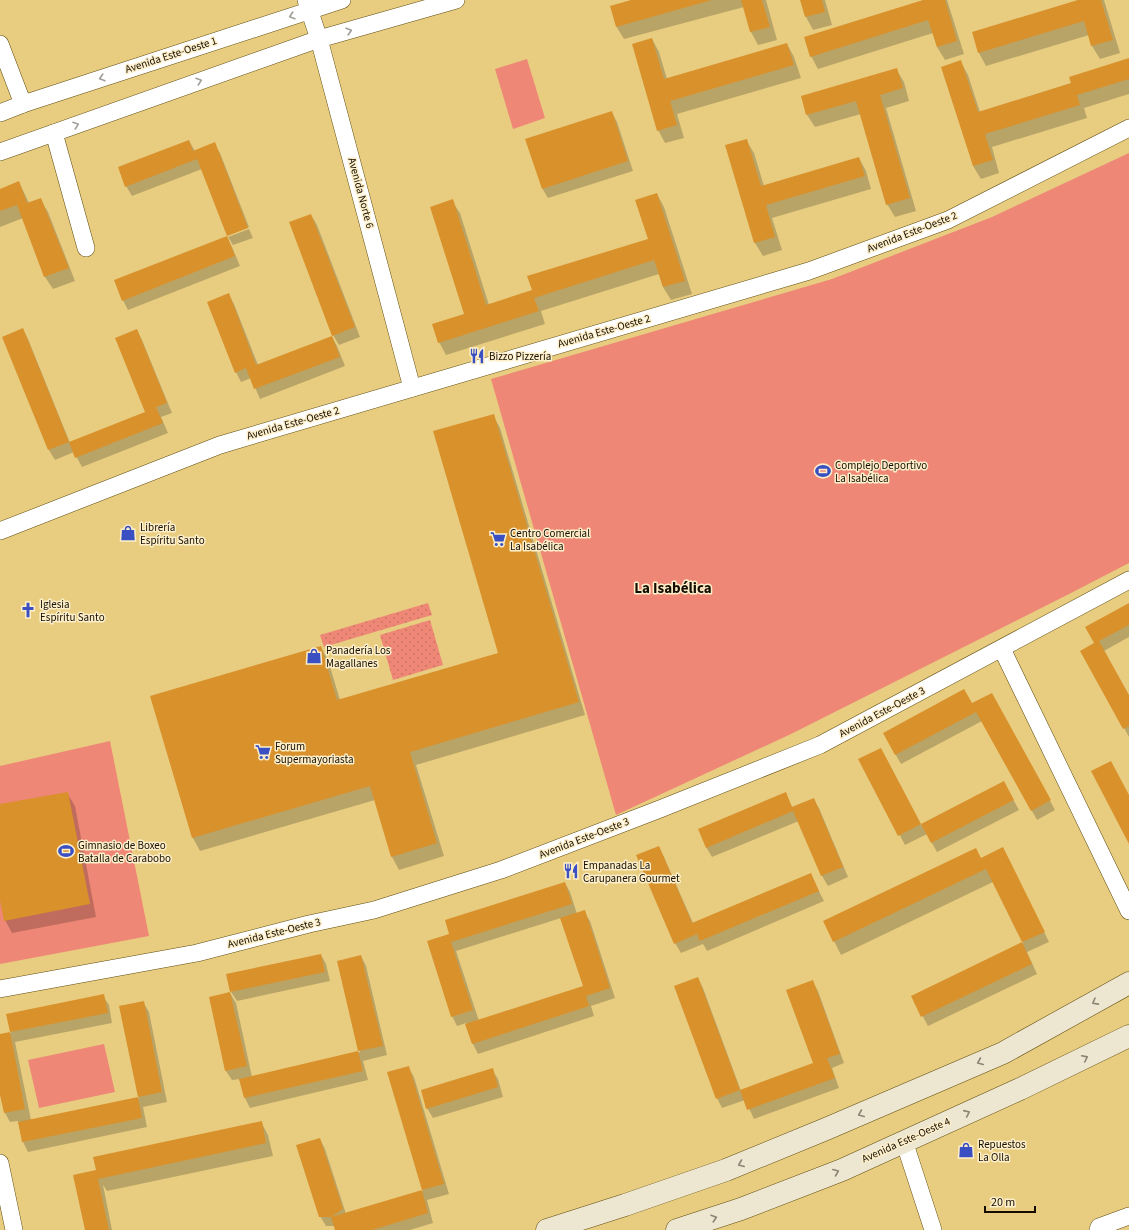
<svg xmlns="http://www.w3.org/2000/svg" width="1129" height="1230" font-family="'Source Sans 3',sans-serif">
	<defs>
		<pattern id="garden-dots" width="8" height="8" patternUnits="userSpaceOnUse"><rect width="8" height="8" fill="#ef8776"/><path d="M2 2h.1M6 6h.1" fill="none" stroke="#cc7364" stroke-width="1.8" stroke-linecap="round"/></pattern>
	</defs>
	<rect width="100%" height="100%" fill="#e8cd81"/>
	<g fill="#ef8776">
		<polygon points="527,59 545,118 513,129 495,69"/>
		<polygon points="1129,153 1129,563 1073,592 791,734 616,815 491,379 832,279 992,217"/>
		<polygon points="110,741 149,936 0,964 0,766"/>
		<polygon points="104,1044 115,1092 39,1108 28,1060"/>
	</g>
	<g fill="url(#garden-dots)">
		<polygon points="428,603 432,615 324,647 320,635"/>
		<polygon points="430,620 443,665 393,680 380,635"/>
	</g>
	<g fill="#0003" fill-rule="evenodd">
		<polygon points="634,0 766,0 777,40 758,45 751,32 744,7 624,39 616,26"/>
		<polygon points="801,0 825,0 832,25 813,30 806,17"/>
		<polygon points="924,0 947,0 964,54 945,60 937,47 933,33 818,69 811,56"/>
		<polygon points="1079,0 1104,0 1120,53 1100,59 1092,46 1089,35 986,66 979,53 973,33"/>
		<polygon points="652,39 659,52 667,79 787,44 794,57 801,78 677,114 684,138 665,143 658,130"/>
		<polygon points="1129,59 1129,94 1084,108 1087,118 992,147 999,173 981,179 973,166 961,62 968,75 980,112 1072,83"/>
		<polygon points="896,69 904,82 909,101 886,108 916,211 895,217 887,204 861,114 815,127 807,115"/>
		<polygon points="612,113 617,122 633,171 548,198 542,188"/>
		<polygon points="746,140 754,153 764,186 859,158 866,171 871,189 772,218 782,250 763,256 755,243 726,146"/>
		<polygon points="189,141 195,151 214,144 220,153 249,227 228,235 202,169 132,196 126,186"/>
		<polygon points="19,182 29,203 40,199 48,212 75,281 53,289 45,277 23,218 0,227 0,190"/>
		<polygon points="657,194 664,207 692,294 671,300 663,287 659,274 541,311 545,324 446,355 439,342 466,315 452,201 460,213 489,305 533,291 649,239"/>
		<polygon points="311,215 317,225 360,337 339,345 333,335"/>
		<polygon points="249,229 253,238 233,245 228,237"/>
		<polygon points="227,237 232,247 240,266 128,310 123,300"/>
		<polygon points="229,295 234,304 258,365 332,337 337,346 345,366 260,399 251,378 241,382 236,372"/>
		<polygon points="23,330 28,339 70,443 147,412 137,330 142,340 172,413 161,417 168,433 82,467 74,452 55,460 49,450 3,337"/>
		<polygon points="493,415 500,428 585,715 416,765 444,856 399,870 392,857 375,800 200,851 193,838 151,697 321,647 328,660 340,700 500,654"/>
		<polygon points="1129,605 1129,637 1104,651 1129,697 1129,737 1082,651 1096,644"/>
		<polygon points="997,703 1055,810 1037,820 982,721 901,764 884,734 972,704"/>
		<polygon points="886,758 921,825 1004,783 1019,810 937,852 927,834 905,845 860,760"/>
		<polygon points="67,793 75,806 96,917 12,933 5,920 0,895 0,805"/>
		<polygon points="785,793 792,807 813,799 819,808 848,877 828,886 822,876 799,821 712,857 706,847"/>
		<polygon points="659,847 664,857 693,923 810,874 824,901 707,951 703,944 681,953 675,943"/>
		<polygon points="1003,848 1049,942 1027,952 1037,974 928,1026 912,996 1023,943 993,882 841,955 824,921 981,859"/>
		<path d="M 565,883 L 570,892 L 577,914 L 584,912 L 590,921 L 615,998 L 591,1006 L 594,1016 L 478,1054 L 473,1044 L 466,1023 L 457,1026 L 452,1016 L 450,935 ZM 561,918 L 584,987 L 479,1021 L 456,951 Z"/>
		<polygon points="321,955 326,964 330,981 237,1001 231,992"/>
		<polygon points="361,956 366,966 387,1055 363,1061 368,1080 250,1108 245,1098 240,1079 232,1080 226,1071 230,993 236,1003 252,1077 360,1052 338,962"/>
		<polygon points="698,978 703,988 741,1091 815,1064 812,981 818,991 844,1063 832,1068 839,1088 754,1119 745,1100 722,1108 717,1098"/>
		<polygon points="103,996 109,1005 112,1023 15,1042 31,1120 139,1098 120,1006 143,1002 149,1012 167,1102 143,1107 147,1127 28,1152 23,1142 18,1121 10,1122 5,1113 0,1090 0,1035 11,1033 8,1015"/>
		<polygon points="408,1067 414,1077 449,1194 427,1200 433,1223 410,1230 336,1230 335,1226 326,1226 320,1216 320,1139 325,1149 346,1214 423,1191 388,1073"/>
		<polygon points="492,1070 498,1079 503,1097 433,1118 427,1108"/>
		<polygon points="261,1122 268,1135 273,1156 107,1191 103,1185 112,1230 86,1230 97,1171"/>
	</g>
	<g fill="#d9912c">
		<polygon points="631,0 712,0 616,27 610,6"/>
		<polygon points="741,0 762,0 770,27 750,32"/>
		<polygon points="800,0 822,0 825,12 805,17"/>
		<polygon points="923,0 945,0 957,41 937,47 928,20 810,57 804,37"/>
		<polygon points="1078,0 1101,0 1113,40 1091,46 1084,21 978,53 972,32"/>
		<polygon points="652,38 664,79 787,43 794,65 670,101 677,125 657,131 632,44"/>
		<polygon points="1129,58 1129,79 1077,95 1080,105 985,134 993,160 973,166 941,67 961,60 978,112 1071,83 1069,77"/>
		<polygon points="897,68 903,88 880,95 910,198 886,205 856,101 806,115 801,96"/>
		<polygon points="612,111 628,161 542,189 525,139"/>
		<polygon points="747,139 761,186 859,157 865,176 766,205 775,237 754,243 725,145"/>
		<polygon points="189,140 193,151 215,142 248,228 227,236 197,159 125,187 118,167"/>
		<polygon points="19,181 27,203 41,198 69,268 44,277 17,205 0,211 0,189"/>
		<polygon points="657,193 685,281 663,287 654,260 534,298 539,311 438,343 432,324 464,314 430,207 453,199 486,305 532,290 527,276 648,239 635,200"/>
		<polygon points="311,214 355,327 332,336 289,222"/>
		<polygon points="227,236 235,256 122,301 114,280"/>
		<polygon points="229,293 256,365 332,336 340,357 254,389 246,368 235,373 207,302"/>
		<polygon points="23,328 69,442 48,450 2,337"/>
		<polygon points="137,329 167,403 156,407 163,423 75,458 69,442 145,412 115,338"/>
		<polygon points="494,414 579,702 410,752 437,843 391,857 370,786 192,838 150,696 321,646 337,700 498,653 433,431"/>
		<polygon points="1129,603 1129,625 1099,641 1129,695 1129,726 1123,729 1080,651 1094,643 1085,627"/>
		<polygon points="964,689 972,703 992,693 1051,800 1031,811 976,712 895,755 883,733"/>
		<polygon points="881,748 921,824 1004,781 1014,800 931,843 921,824 898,836 858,759"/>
		<polygon points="1111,761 1129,795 1129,844 1091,771"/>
		<polygon points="68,792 90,904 4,921 0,900 0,804"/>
		<polygon points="786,792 792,807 814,798 843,867 821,876 793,811 706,848 698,829"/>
		<polygon points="659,846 692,923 811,873 819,891 700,941 697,934 674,944 636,855"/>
		<polygon points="1003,847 1045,932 1022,942 986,869 833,942 823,921 976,848 981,858"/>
		<polygon points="565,882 572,904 451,942 473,1010 451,1017 427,941 449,934 445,920"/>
		<polygon points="585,910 610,988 586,996 589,1006 472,1044 465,1024 583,986 560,918"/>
		<polygon points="1022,942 1032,964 921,1017 911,996"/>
		<polygon points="321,954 325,972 230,992 226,974"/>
		<polygon points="361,955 383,1046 358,1051 337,961"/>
		<polygon points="698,977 740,1090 716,1099 674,986"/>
		<polygon points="813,980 840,1054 827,1058 835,1078 747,1110 740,1090 813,1063 786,990"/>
		<polygon points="230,992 247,1066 225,1071 209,997"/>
		<polygon points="104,994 108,1013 10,1032 6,1014"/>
		<polygon points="144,1001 162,1092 138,1097 119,1006"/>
		<polygon points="10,1032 25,1109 4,1113 0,1095 0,1034"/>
		<polygon points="358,1051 363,1071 244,1098 239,1079"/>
		<polygon points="409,1066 444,1184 422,1190 387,1072"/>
		<polygon points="493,1068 498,1087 426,1109 421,1090"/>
		<polygon points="138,1097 142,1118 22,1142 18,1122"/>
		<polygon points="262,1121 266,1143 98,1179 109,1230 85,1230 73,1175 96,1170 93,1157"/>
		<polygon points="320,1138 343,1209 331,1217 422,1190 428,1213 372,1230 335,1230 331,1217 319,1217 296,1145"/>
	</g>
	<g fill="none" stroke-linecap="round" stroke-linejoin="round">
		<defs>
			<g id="street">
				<polyline points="306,0 319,39 412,388"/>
				<polyline points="0,44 23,104"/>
				<polyline points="0,113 23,104 342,0"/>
				<polyline points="54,133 86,248"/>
				<polyline points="0,152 319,39 456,0"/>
				<polyline points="0,531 220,445 809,271 948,220 1129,128"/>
				<polyline points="1002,649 1129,911"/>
				<polyline points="0,989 197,953 309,924 374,910 501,870 660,809 820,745 1129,580"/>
				<polyline points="904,1141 933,1230"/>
				<polyline points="0,1163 14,1230"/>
				<polyline points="1098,1230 1099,1227 1129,1216"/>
			</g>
			<g id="secondary">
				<polyline points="547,1230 625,1205 726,1170 826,1129 1003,1053 1129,983"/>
				<polyline points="677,1230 741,1209 842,1170 1020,1089 1129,1036"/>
			</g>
		</defs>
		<use href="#street" stroke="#604d10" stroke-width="18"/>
		<use href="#secondary" stroke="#604d10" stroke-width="23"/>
		<use href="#street" stroke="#fff" stroke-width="17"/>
		<use href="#secondary" stroke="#ede6d0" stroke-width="22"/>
	</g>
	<defs><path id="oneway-chevron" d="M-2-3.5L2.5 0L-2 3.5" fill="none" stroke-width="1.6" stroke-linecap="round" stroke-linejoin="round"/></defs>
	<g stroke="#a19e99">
		<use href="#oneway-chevron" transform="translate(292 16) rotate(162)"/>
		<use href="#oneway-chevron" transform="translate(349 31) rotate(-16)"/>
		<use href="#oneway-chevron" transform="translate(102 78) rotate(162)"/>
		<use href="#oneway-chevron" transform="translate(199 81) rotate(-19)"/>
		<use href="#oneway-chevron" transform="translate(76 125) rotate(-19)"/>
	</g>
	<g stroke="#8c8472">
		<use href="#oneway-chevron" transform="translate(1095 1002) rotate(151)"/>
		<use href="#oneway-chevron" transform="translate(1085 1058) rotate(-26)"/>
		<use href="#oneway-chevron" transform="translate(980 1062) rotate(157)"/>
		<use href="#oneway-chevron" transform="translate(967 1113) rotate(-24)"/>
		<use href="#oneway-chevron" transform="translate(861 1114) rotate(157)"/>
		<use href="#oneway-chevron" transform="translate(741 1164) rotate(158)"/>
		<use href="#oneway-chevron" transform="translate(836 1172) rotate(-22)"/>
		<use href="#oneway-chevron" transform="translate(714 1218) rotate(-18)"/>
	</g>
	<defs>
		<symbol id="restaurant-bare" viewBox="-9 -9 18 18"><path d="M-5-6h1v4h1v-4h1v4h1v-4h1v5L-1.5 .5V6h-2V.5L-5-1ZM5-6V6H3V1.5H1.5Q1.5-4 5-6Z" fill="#3a4fc1" stroke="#fdefca" stroke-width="2.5" paint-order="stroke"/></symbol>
		<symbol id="stadium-bare" viewBox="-9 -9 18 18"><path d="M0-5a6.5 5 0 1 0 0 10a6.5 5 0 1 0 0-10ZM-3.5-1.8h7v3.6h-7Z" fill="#3a4fc1" stroke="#fdefca" stroke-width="2.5" paint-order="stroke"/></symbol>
		<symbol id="shop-bare" viewBox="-9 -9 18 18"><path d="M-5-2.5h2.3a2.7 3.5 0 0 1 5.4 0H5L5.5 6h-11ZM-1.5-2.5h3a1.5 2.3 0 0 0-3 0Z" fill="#3a4fc1" stroke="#fdefca" stroke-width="2.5" paint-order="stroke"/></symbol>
		<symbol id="supermarket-bare" viewBox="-9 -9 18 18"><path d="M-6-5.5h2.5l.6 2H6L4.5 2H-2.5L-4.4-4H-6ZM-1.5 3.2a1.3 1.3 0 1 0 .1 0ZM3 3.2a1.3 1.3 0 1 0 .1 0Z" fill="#3a4fc1" stroke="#fdefca" stroke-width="2.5" paint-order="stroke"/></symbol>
		<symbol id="church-bare" viewBox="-9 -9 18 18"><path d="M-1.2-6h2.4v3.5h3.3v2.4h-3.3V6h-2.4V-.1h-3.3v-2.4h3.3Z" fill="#3a4fc1" stroke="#fdefca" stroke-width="2.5" paint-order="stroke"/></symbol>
	</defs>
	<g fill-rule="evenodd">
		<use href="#restaurant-bare" x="466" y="345" width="22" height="22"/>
		<use href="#stadium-bare" x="812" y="460" width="22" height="22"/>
		<use href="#shop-bare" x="117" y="522" width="22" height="22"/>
		<use href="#supermarket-bare" x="487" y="528" width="22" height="22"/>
		<use href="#church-bare" x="17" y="599" width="22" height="22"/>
		<use href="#shop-bare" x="303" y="645" width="22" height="22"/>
		<use href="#supermarket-bare" x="252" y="741" width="22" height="22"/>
		<use href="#stadium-bare" x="55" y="840" width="22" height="22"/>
		<use href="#restaurant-bare" x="560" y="860" width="22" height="22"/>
		<use href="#shop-bare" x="955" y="1139" width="22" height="22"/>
	</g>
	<g text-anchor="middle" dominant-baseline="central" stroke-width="3" stroke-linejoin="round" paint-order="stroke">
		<g font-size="11" fill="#150d00" stroke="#fdefca">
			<text transform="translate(171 55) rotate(-18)">Avenida Este-Oeste 1</text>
			<text transform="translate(361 193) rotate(75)">Avenida Norte 6</text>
			<text transform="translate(912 232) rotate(-21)">Avenida Este-Oeste 2</text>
			<text transform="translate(604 331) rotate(-16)">Avenida Este-Oeste 2</text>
			<text transform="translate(293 423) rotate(-16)">Avenida Este-Oeste 2</text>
			<text transform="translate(882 712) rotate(-28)">Avenida Este-Oeste 3</text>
			<text transform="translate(584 838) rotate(-21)">Avenida Este-Oeste 3</text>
			<text transform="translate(274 933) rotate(-14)">Avenida Este-Oeste 3</text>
			<text transform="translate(906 1140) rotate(-24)">Avenida Este-Oeste 4</text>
		</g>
		<g font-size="11" fill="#150d00" stroke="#fdefca" text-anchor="start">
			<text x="489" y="356">Bizzo Pizzería</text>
			<text x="835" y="465">Complejo Deportivo<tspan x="835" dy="13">La Isabélica</tspan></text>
			<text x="140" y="527">Librería<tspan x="140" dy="13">Espíritu Santo</tspan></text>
			<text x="510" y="533">Centro Comercial<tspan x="510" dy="13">La Isabélica</tspan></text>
			<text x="40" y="604">Iglesia<tspan x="40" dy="13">Espíritu Santo</tspan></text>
			<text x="326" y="650">Panadería Los<tspan x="326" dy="13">Magallanes</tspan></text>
			<text x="275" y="746">Forum<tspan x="275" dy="13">Supermayoriasta</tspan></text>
			<text x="78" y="845">Gimnasio de Boxeo<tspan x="78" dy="13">Batalla de Carabobo</tspan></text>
			<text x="583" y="865">Empanadas La<tspan x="583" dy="13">Carupanera Gourmet</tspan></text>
			<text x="978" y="1144">Repuestos<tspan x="978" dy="13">La Olla</tspan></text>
		</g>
		<g font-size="15" font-weight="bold" fill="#150d00" stroke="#fdefca">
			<text x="673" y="588">La Isabélica</text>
		</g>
	</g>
	<path d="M985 1206v6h50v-6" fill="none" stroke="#150d00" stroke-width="2"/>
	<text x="991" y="1206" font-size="12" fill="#150d00" stroke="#fdefca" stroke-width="3" paint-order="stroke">20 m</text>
</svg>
